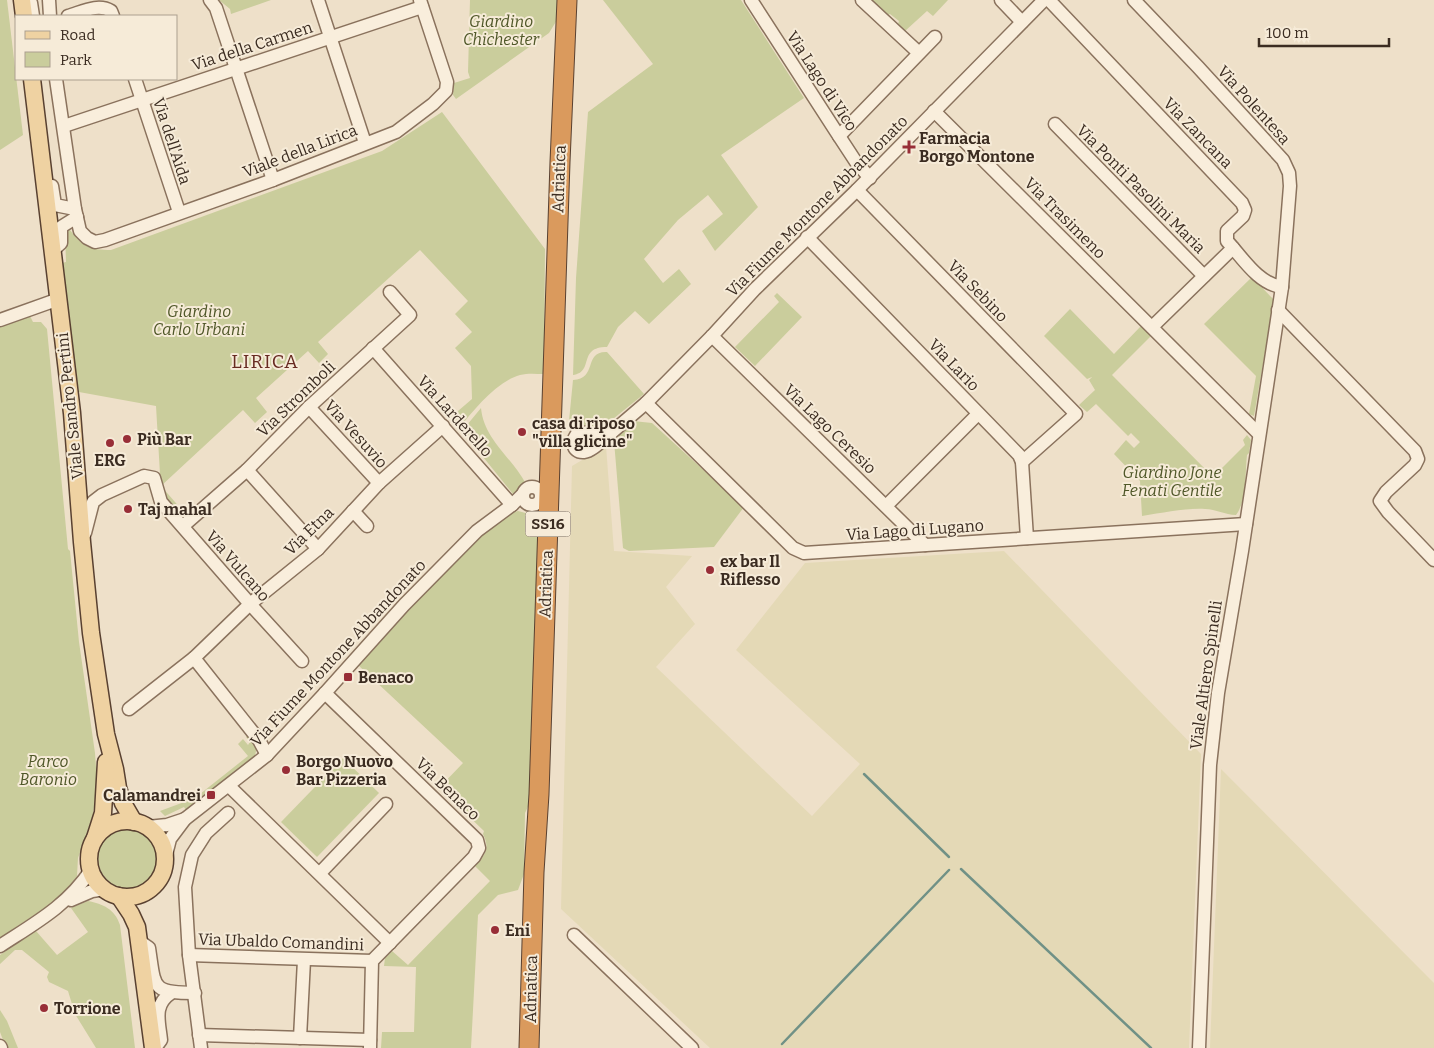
<svg xmlns="http://www.w3.org/2000/svg" width="1434" height="1048" font-family="Bitter,serif">
	<rect width="100%" height="100%" fill="#eee0c9"/>
	<g fill="#e4d9b6">
		<polygon points="606,446 614,551 692,556 666,587 695,624 656,667 812,816 860,764 736,650 805,563 1004,551 1201,754 1189,1048 710,1048 561,909 572,466"/>
		<polygon points="1221,769 1434,983 1434,1048 1210,1048"/>
	</g>
	<g fill="#cacd9c">
		<polygon points="0,0 7,0 23,135 0,150"/>
		<polygon points="219,0 271,0 231,14 230,9"/>
		<polygon points="470,0 560,0 557,20 549,33 456,99 453,95 454,83 470,78 468,72"/>
		<path d="M 603,0 L 741,0 L 804,98 L 721,155 L 758,207 L 715,251 L 702,231 L 723,214 L 708,195 L 678,220 L 644,259 L 663,283 L 679,269 L 691,284 L 649,324 L 635,311 L 618,327 L 607,347 C 577,347 595,372 573,375 L 576,278 L 588,112 L 653,64 Z"/>
		<polygon points="872,0 948,0 933,16 927,11 905,31 898,24 899,21 890,14 888,15"/>
		<path d="M 442,112 L 545,249 L 544,374 C 536,374 528,373 520,375 C 496,382 475,409 460,427 L 451,417 L 472,399 L 471,366 L 455,348 L 472,332 L 455,314 L 468,301 L 420,250 L 318,342 L 328,354 L 319,363 L 308,351 L 256,398 L 267,412 L 255,423 L 243,410 L 161,486 L 182,510 L 177,515 L 163,499 L 161,491 L 156,406 L 79,392 L 70,329 L 62,263 L 66,262 L 65,233 L 70,230 C 83,247 90,250 111,250 L 382,151 Z"/>
		<polygon points="1252,277 1274,300 1254,416 1249,414 1256,376 1204,324"/>
		<polygon points="777,293 802,317 755,366 735,347 779,302 774,296"/>
		<path d="M 1070,309 L 1114,354 L 1141,326 L 1151,336 L 1112,375 L 1213,477 L 1245,445 L 1243,440 L 1247,435 L 1251,440 L 1249,453 L 1247,455 C 1245,472 1247,501 1236,515 C 1225,515 1216,509 1205,509 C 1185,508 1163,513 1142,516 L 1140,481 L 1114,454 L 1126,440 L 1134,448 L 1140,442 L 1131,433 L 1128,436 L 1096,404 L 1087,412 L 1079,405 L 1095,390 L 1089,380 L 1092,377 L 1087,379 L 1044,336 Z"/>
		<polygon points="30,316 33,322 41,322 47,329 68,549 70,551 79,642 95,753 97,782 93,815 78,858 77,876 61,897 0,938 0,326"/>
		<path d="M 607,352 L 644,394 L 603,427 L 572,424 L 569,421 L 573,380 C 598,379 583,351 607,352 Z"/>
		<path d="M 481,408 C 484,440 512,457 526,484 L 513,494 L 462,431 Z"/>
		<polygon points="633,421 652,423 744,507 714,547 629,551 623,548 614,441"/>
		<path d="M 518,511 C 529,513 535,518 541,528 L 533,796 L 525,813 L 524,874 L 518,890 L 498,895 L 478,915 L 471,1048 L 381,1048 L 382,1032 L 414,1032 L 416,967 L 384,966 L 385,958 L 392,951 L 408,965 L 490,881 L 475,866 C 486,854 490,849 483,834 L 484,831 L 439,788 L 463,763 L 358,665 L 380,638 L 487,528 L 507,514 Z"/>
		<polygon points="249,734 248,737 251,740 253,738 257,746 255,756 186,810 184,807 165,816 160,811 195,798 248,756 238,744 243,739 248,745 250,742 246,737"/>
		<polygon points="343,758 379,793 317,857 281,822"/>
		<circle cx="129" cy="858" r="31"/>
		<path d="M 88,901 C 103,904 115,909 120,925 L 135,1048 L 96,1048 L 75,1014 L 68,991 L 49,982 L 47,977 L 49,972 L 22,950 L 15,950 L 0,964 L 0,955 L 36,931 L 57,955 L 88,932 L 71,908 Z"/>
		<polygon points="0,1010 7,1021 18,1048 6,1048 0,1032"/>
	</g>
	<g fill="none" stroke-linecap="round" stroke-linejoin="round">
		<g stroke="#709186" stroke-width="2.5">
			<polyline points="864,774 949,857"/>
			<polyline points="961,869 1151,1048"/>
			<polyline points="782,1044 949,870"/>
		</g>
		<defs>
			<g id="minor">
				<polyline points="26,0 31,3 33,16"/>
				<polyline points="49,0 50,16"/>
				<polyline points="210,0 216,8 273,180"/>
				<polyline points="318,0 365,143"/>
				<polyline points="751,0 837,133 856,162 870,178"/>
				<polyline points="862,0 919,53"/>
				<polyline points="1001,0 1022,22"/>
				<path d="M 1049,0 L 1242,203 L 1245,210 L 1243,216 L 1227,231 L 1227,241 C 1242,257 1258,284 1282,287"/>
				<polyline points="1134,0 1198,67 1283,160 1289,173 1290,186 1282,287 1242,551 1218,693 1210,765 1199,1048"/>
				<path d="M 68,16 C 82,12 98,3 111,11 L 113,16"/>
				<polyline points="56,79 75,209 80,231 87,238 95,242 105,240 273,180 396,132 433,104 446,91 447,82 420,0"/>
				<polyline points="135,79 179,212"/>
				<polyline points="934,111 1259,434"/>
				<polyline points="1055,124 1204,276"/>
				<polyline points="64,126 422,7"/>
				<polyline points="839,136 935,37"/>
				<polyline points="52,186 55,205 75,209"/>
				<polyline points="857,190 1076,414 1022,462"/>
				<polyline points="807,237 1019,455 1022,462 1027,538"/>
				<polyline points="52,251 61,243 61,227 77,217"/>
				<polyline points="1278,310 1415,451 1418,459 1415,465 1386,492 1380,501 1388,512 1434,560"/>
				<polyline points="0,320 59,299"/>
				<polyline points="1152,327 1233,248"/>
				<polyline points="712,336 925,545"/>
				<polyline points="373,348 512,505"/>
				<polyline points="646,403 793,548 804,553 1246,524"/>
				<polyline points="309,407 379,483"/>
				<path d="M 579,432 L 596,435 L 611,433 C 604,438 593,451 584,452 C 571,453 571,438 579,432 Z"/>
				<polyline points="611,433 646,403 712,336 755,289 857,190 1044,0"/>
				<polyline points="247,470 318,549"/>
				<circle cx="532" cy="496" r="9"/>
				<polyline points="886,506 978,414"/>
				<polyline points="353,511 367,526"/>
				<polyline points="183,526 247,470 309,407 410,315 390,292"/>
				<polyline points="85,533 93,502 102,495 144,476 154,478 161,502 250,604 302,661"/>
				<polyline points="194,658 259,740 267,755"/>
				<polyline points="325,693 477,840 479,848 474,857 372,961 370,1048"/>
				<polyline points="129,709 194,658 250,604 318,549 379,483 443,426"/>
				<polyline points="229,786 390,943"/>
				<polyline points="148,827 167,825 185,819"/>
				<polyline points="165,859 170,839 185,819 267,755 325,693 404,605 477,531 512,505 523,494"/>
				<polyline points="320,873 386,804"/>
				<polyline points="71,900 92,891 105,889"/>
				<polyline points="574,935 692,1048"/>
				<path d="M 139,941 L 149,948 C 155,988 151,993 195,993"/>
				<path d="M 0,946 C 35,923 67,906 91,870"/>
				<polyline points="189,955 372,961"/>
				<polyline points="199,1035 370,1040"/>
				<polyline points="300,1038 304,960"/>
				<polyline points="0,1046 1,1048"/>
				<path d="M 155,1048 L 161,1040 C 159,1021 153,1005 171,993"/>
				<polyline points="201,1048 189,955 185,887 192,855 206,833 228,813"/>
			</g>
			<g id="major">
				<polyline points="22,0 24,16"/>
				<polyline points="32,79 72,413 82,542 91,633 106,734 115,769 118,788 123,803 134,822"/>
				<circle cx="127" cy="859" r="38"/>
				<polyline points="95,838 103,813 106,762"/>
				<polyline points="119,896 131,914 137,927 153,1048"/>
			</g>
			<polyline id="highway" points="529,1048 534,872 539,794 560,162 567,0"/>
		</defs>
		<use href="#minor" stroke="#8a725d" stroke-width="15"/>
		<use href="#major" stroke="#594131" stroke-width="19"/>
		<use href="#highway" stroke="#594131" stroke-width="21"/>
		<use href="#minor" stroke="#f9eedc" stroke-width="12"/>
		<use href="#major" stroke="#efd2a2" stroke-width="16"/>
		<use href="#highway" stroke="#da9a5d" stroke-width="19"/>
	</g>
	<g fill="#982e37" stroke="#f6ebd8" stroke-width="2">
		<path d="M906.5 139.5h5v5h5v5h-5v5h-5v-5h-5v-5h5z"/>
		<circle cx="522" cy="432" r="5"/>
		<circle cx="127" cy="439" r="5"/>
		<circle cx="110" cy="443" r="5"/>
		<circle cx="128" cy="509" r="5"/>
		<circle cx="710" cy="570" r="5"/>
		<rect x="343" y="672" width="10" height="10" rx="2.5"/>
		<circle cx="286" cy="770" r="5"/>
		<rect x="206" y="790" width="10" height="10" rx="2.5"/>
		<circle cx="495" cy="930" r="5"/>
		<circle cx="44" cy="1008" r="5"/>
	</g>
	<g text-anchor="middle" dominant-baseline="central" stroke-width="4" stroke-linejoin="round" paint-order="stroke">
		<rect fill="#f6ebd8" stroke="#736558" stroke-width="1" x="525.5" y="511.5" width="45" height="25" rx="4"/>
		<g font-size="15" font-weight="bold" fill="#3b2c21">
			<text x="548" y="524">SS16</text>
		</g>
		<g font-size="16" font-style="italic" fill="#4f5728" stroke="#f6ebd8">
			<text x="501" y="21">Giardino<tspan x="501" dy="18">Chichester</tspan></text>
			<text x="199" y="311">Giardino<tspan x="199" dy="18">Carlo Urbani</tspan></text>
			<text x="1172" y="472">Giardino Jone<tspan x="1172" dy="18">Fenati Gentile</tspan></text>
			<text x="48" y="761">Parco<tspan x="48" dy="18">Baronio</tspan></text>
		</g>
		<g font-size="16" fill="#3b2c21" stroke="#f6ebd8">
			<text transform="translate(252 46) rotate(-18)">Via della Carmen</text>
			<text transform="translate(822 81) rotate(57)">Via Lago di Vico</text>
			<text transform="translate(1254 105) rotate(48)">Via Polentesa</text>
			<text transform="translate(1198 133) rotate(46)">Via Zancana</text>
			<text transform="translate(172 141) rotate(72)">Via dell'Aida</text>
			<text transform="translate(300 151) rotate(-21)">Viale della Lirica</text>
			<text transform="translate(559 179) rotate(-88)">Adriatica</text>
			<text transform="translate(1141 189) rotate(45)">Via Ponti Pasolini Maria</text>
			<text transform="translate(817 206) rotate(-45)">Via Fiume Montone Abbandonato</text>
			<text transform="translate(1065 218) rotate(45)">Via Trasimeno</text>
			<text transform="translate(978 291) rotate(46)">Via Sebino</text>
			<text transform="translate(954 365) rotate(46)">Via Lario</text>
			<text transform="translate(296 399) rotate(-44)">Via Stromboli</text>
			<text transform="translate(70 406) rotate(-96)">Viale Sandro Pertini</text>
			<text transform="translate(455 416) rotate(48)">Via Larderello</text>
			<text transform="translate(830 429) rotate(44)">Via Lago Ceresio</text>
			<text transform="translate(356 434) rotate(48)">Via Vesuvio</text>
			<text transform="translate(915 530) rotate(-4)">Via Lago di Lugano</text>
			<text transform="translate(309 531) rotate(-44)">Via Etna</text>
			<text transform="translate(238 566) rotate(49)">Via Vulcano</text>
			<text transform="translate(546 584) rotate(-88)">Adriatica</text>
			<text transform="translate(338 653) rotate(-47)">Via Fiume Montone Abbandonato</text>
			<text transform="translate(1206 675) rotate(-82)">Viale Altiero Spinelli</text>
			<text transform="translate(448 789) rotate(44)">Via Benaco</text>
			<text transform="translate(281 942) rotate(2)">Via Ubaldo Comandini</text>
			<text transform="translate(531 989) rotate(-89)">Adriatica</text>
		</g>
		<g font-size="16" font-weight="bold" fill="#3b2c21" stroke="#f6ebd8" text-anchor="start">
			<text x="919" y="138">Farmacia<tspan x="919" dy="18">Borgo Montone</tspan></text>
			<text x="532" y="423">casa di riposo<tspan x="532" dy="18">"villa glicine"</tspan></text>
			<text x="137" y="439">Più Bar</text>
			<text x="110" y="460" text-anchor="middle">ERG</text>
			<text x="138" y="509">Taj mahal</text>
			<text x="720" y="561">ex bar Il<tspan x="720" dy="18">Riflesso</tspan></text>
			<text x="358" y="677">Benaco</text>
			<text x="296" y="761">Borgo Nuovo<tspan x="296" dy="18">Bar Pizzeria</tspan></text>
			<text x="201" y="795" text-anchor="end">Calamandrei</text>
			<text x="505" y="930">Eni</text>
			<text x="54" y="1008">Torrione</text>
		</g>
		<g font-size="19" letter-spacing="1" fill="#672a21" stroke="#f6ebd8">
			<text x="265" y="361">LIRICA</text>
		</g>
	</g>
	<rect x="15" y="15" width="162" height="65" fill="#f6ebd8" stroke="#ab9f8f"/>
	<rect x="25" y="31" width="25" height="8" fill="#efd2a2" stroke="#ab9f8f"/>
	<text x="60" y="40" font-size="15" fill="#3b2c21">Road</text>
	<rect x="25" y="52" width="25" height="15" fill="#cacd9c" stroke="#ab9f8f"/>
	<text x="60" y="65" font-size="15" fill="#3b2c21">Park</text>
	<path d="M1259 38v8h130v-8" fill="none" stroke="#3b2c21" stroke-width="2.5"/>
	<text x="1266" y="38" font-size="15" fill="#3b2c21" stroke="#f6ebd8" stroke-width="4" paint-order="stroke">100 m</text>
</svg>
